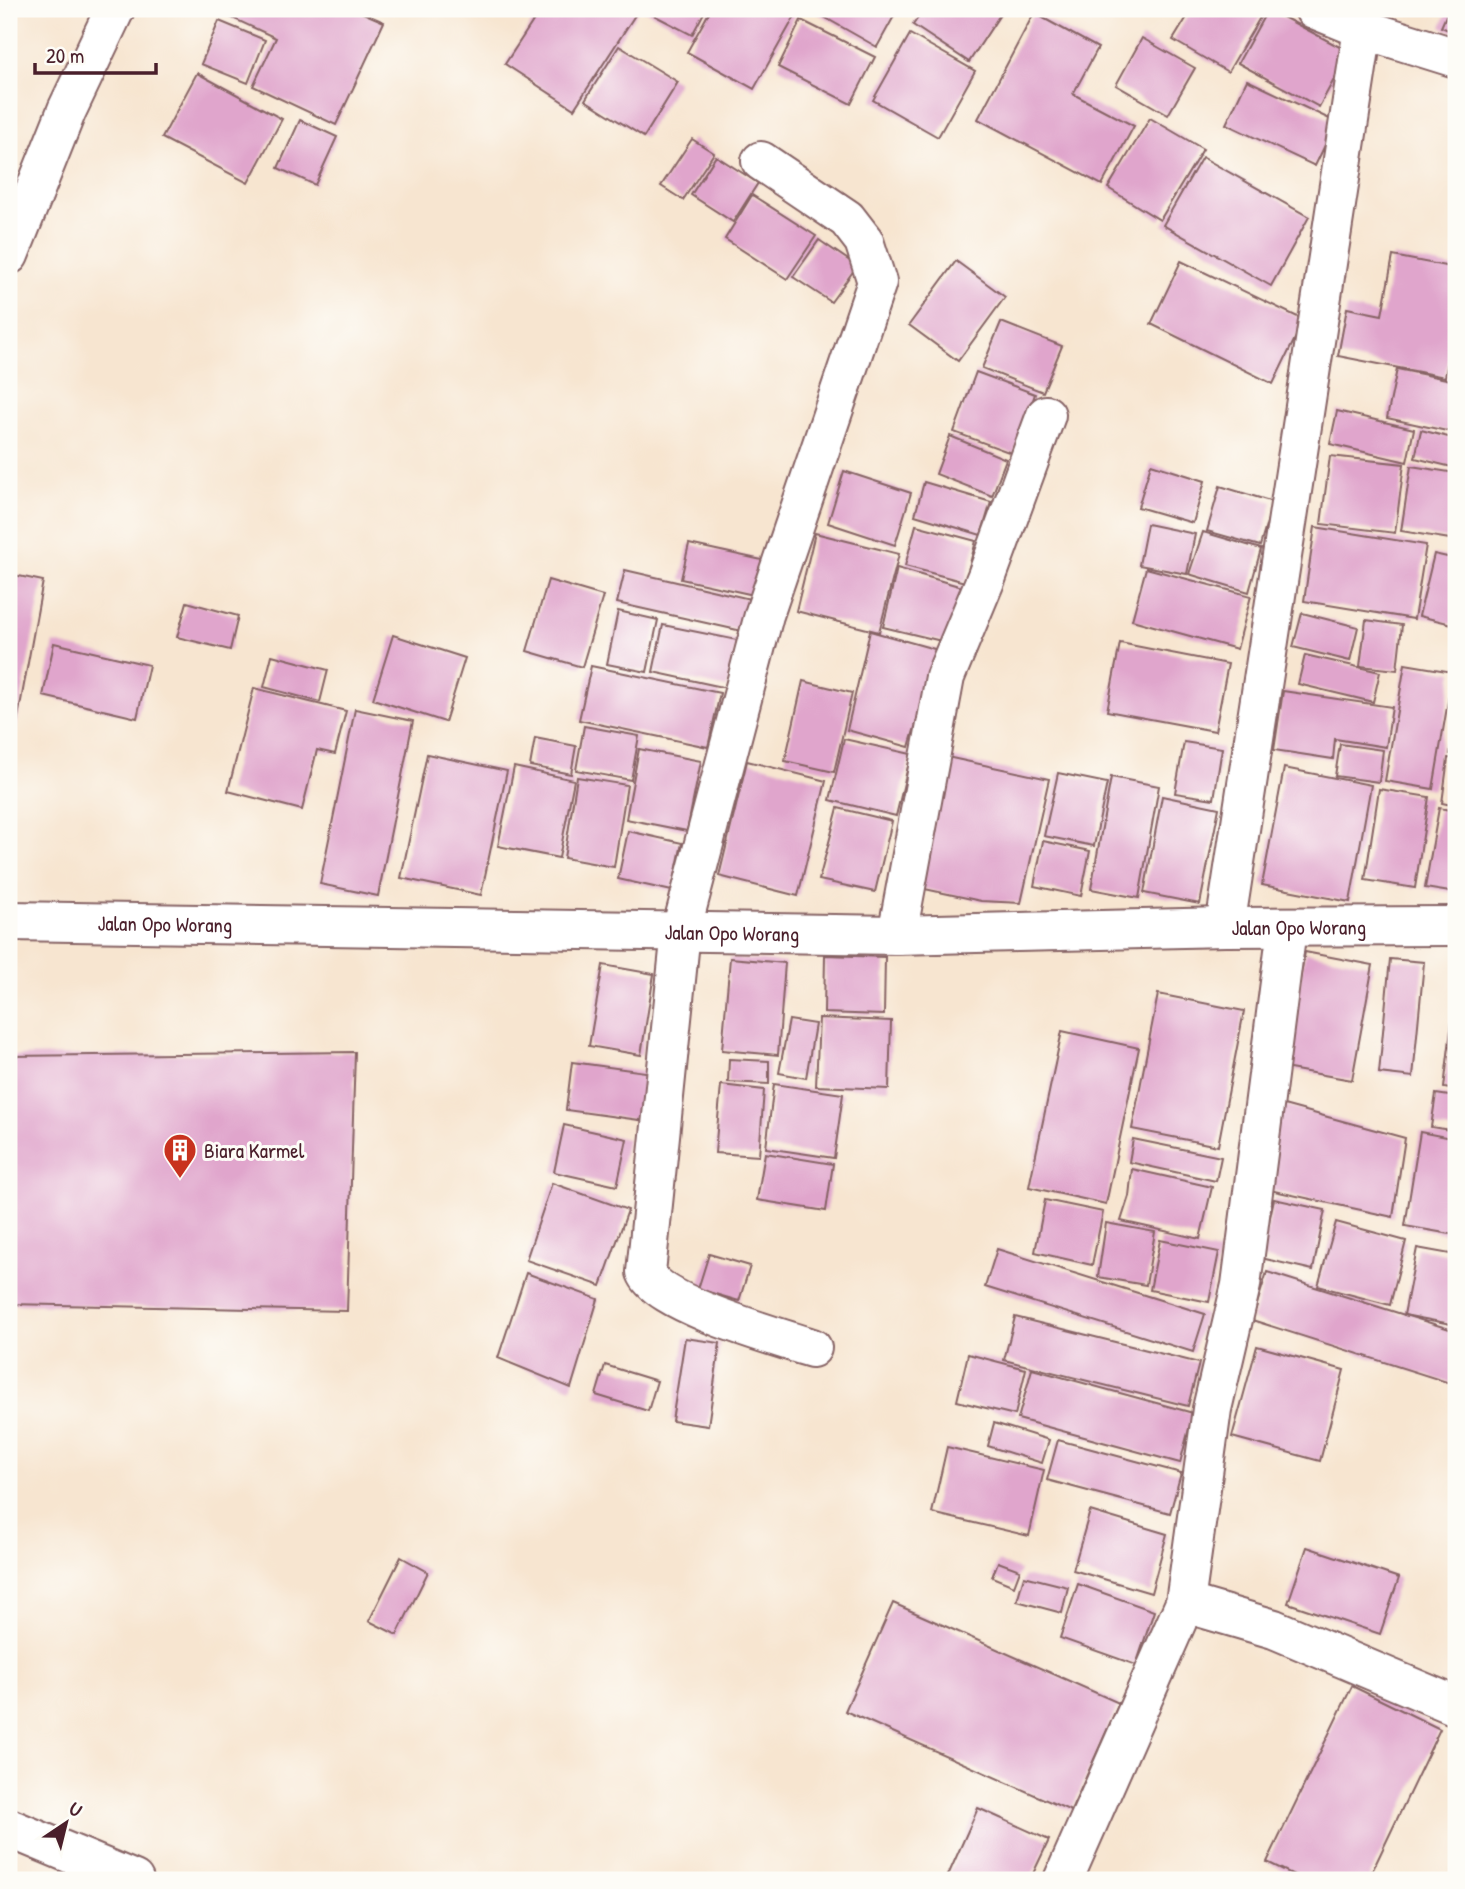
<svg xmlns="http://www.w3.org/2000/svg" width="1465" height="1889" font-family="'Patrick Hand',sans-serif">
	<rect width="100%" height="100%" fill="#fdfcf7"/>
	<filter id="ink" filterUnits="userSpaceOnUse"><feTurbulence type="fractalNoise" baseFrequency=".0143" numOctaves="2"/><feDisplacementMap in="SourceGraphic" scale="14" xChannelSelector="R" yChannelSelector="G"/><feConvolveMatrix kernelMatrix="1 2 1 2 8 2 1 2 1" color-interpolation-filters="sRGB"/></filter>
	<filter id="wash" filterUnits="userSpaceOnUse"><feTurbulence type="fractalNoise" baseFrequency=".00686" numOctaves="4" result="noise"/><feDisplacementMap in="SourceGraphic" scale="28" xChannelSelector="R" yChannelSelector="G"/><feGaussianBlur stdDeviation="1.57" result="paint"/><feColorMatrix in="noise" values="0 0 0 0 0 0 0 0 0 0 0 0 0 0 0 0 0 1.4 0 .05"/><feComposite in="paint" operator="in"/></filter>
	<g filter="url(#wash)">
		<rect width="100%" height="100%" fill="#f7e5d0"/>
		<g id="blocks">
			<g fill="#e0a5cc">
				<polygon points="213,9 354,9 384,22 336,125 253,86 276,38"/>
				<polygon points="541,9 639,9 574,109 505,64"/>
				<polygon points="642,9 706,9 692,35"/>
				<polygon points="711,9 799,9 754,89 687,52"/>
				<polygon points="810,9 898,9 877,47"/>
				<polygon points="924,9 994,9 1001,13 969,62 913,25"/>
				<polygon points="1192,9 1265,9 1228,72 1173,40"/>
				<polygon points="1268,9 1349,52 1319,107 1238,63"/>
				<polygon points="1449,9 1456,9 1456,33 1441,27"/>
				<polygon points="1034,13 1098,48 1073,94 1134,126 1102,185 978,119"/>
				<polygon points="801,20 875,57 851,104 778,67"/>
				<polygon points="219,21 265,40 248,83 201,64"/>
				<polygon points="910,34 975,71 938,137 873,100"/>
				<polygon points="1142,38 1195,68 1168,115 1116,85"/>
				<polygon points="619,46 678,82 644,137 585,100"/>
				<polygon points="197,73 282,119 248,183 162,138"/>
				<polygon points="1247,80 1336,122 1315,166 1226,124"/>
				<polygon points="1150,118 1203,149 1160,220 1108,188"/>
				<polygon points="300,120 337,137 315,185 278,168"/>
				<polygon points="692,139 714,153 683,200 661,186"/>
				<polygon points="716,156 758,183 733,222 691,195"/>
				<polygon points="1202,157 1309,217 1271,286 1163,225"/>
				<polygon points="752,195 816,236 787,279 725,239"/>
				<polygon points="819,240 857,266 831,302 793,277"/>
				<polygon points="1393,256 1456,268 1456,318 1445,377 1338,356 1347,308 1382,315"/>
				<polygon points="956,261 1005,297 958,361 909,325"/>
				<polygon points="1181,261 1304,320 1273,384 1151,324"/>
				<polygon points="1001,322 1062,346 1043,392 982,368"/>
				<polygon points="1397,369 1456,381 1456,433 1387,418"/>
				<polygon points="976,372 1035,394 1014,454 954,432"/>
				<polygon points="1337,411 1414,429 1407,462 1330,444"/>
				<polygon points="1421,430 1456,439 1456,468 1415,458"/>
				<polygon points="950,436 1006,459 992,496 936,474"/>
				<polygon points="1330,456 1404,464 1395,533 1321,524"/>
				<polygon points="1151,464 1205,481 1193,523 1138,507"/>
				<polygon points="1411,466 1456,473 1456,540 1401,531"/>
				<polygon points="844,471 911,493 895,545 828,523"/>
				<polygon points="924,482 991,502 981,535 915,515"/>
				<polygon points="1220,486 1273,502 1260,546 1207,531"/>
				<polygon points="1147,524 1195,534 1187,574 1139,565"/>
				<polygon points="916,525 976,541 965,582 905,566"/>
				<polygon points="1315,527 1426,545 1414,619 1304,601"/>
				<polygon points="1203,532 1261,549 1249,592 1189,574"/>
				<polygon points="815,533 899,554 879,632 796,611"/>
				<polygon points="689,544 762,560 754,595 681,579"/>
				<polygon points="1434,554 1456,559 1456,625 1419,616"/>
				<polygon points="897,568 969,589 954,644 883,627"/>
				<polygon points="1146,568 1251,596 1237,649 1132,620"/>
				<polygon points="625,570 750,599 742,631 617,603"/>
				<polygon points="9,574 43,581 10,761 9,761"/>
				<polygon points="548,580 603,596 582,667 527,651"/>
				<polygon points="187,602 238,616 230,650 177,637"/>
				<polygon points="618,611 658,620 647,672 607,664"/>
				<polygon points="1302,613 1358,627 1350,661 1293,647"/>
				<polygon points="1366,620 1402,625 1397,670 1360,666"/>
				<polygon points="663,625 737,640 727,688 653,672"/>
				<polygon points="870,631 938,650 909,747 847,730"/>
				<polygon points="393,635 465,658 445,722 373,699"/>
				<polygon points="54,643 149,665 137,718 43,696"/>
				<polygon points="1120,643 1228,664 1215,731 1107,711"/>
				<polygon points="272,655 328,670 320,702 264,687"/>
				<polygon points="1305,655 1380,672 1373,702 1298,684"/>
				<polygon points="1405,664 1453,672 1433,789 1385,781"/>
				<polygon points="591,666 720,693 708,747 579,720"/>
				<polygon points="803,681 852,693 834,772 785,761"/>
				<polygon points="254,688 346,711 335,754 317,750 302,810 228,791"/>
				<polygon points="1283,691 1392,707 1386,747 1335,739 1333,759 1274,750"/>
				<polygon points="355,709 413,721 378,896 320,884"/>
				<polygon points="1454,720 1456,720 1456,754 1450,754"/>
				<polygon points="584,726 639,736 631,780 576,770"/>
				<polygon points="535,738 576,746 571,774 530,766"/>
				<polygon points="844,739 911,754 896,816 830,800"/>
				<polygon points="1184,742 1222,748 1214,799 1175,793"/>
				<polygon points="1340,744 1383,750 1379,782 1335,776"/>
				<polygon points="639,749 701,761 687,831 626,819"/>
				<polygon points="427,754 507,771 481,895 401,878"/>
				<polygon points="947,757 1049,779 1021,903 981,901 920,888"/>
				<polygon points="1448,758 1456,759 1456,806 1442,803"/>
				<polygon points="747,761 826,781 798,896 719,876"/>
				<polygon points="514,767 574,780 559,858 498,846"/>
				<polygon points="1284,768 1371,785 1350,902 1262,885"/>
				<polygon points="1058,773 1107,783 1094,846 1044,836"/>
				<polygon points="577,777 627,785 614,867 564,858"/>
				<polygon points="1111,777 1159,786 1139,898 1091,889"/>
				<polygon points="1379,789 1429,797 1415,888 1365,880"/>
				<polygon points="1162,796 1219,808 1200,904 1144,893"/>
				<polygon points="838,808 892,821 875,892 819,880"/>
				<polygon points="1439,808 1456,811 1456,893 1425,888"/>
				<polygon points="628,831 682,843 672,891 618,879"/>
				<polygon points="1043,841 1090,851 1081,896 1034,886"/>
				<polygon points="1305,952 1373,965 1352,1080 1284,1068"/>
				<polygon points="825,955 885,957 884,1015 824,1013"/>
				<polygon points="730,958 785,963 778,1055 722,1050"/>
				<polygon points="1390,959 1424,962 1413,1077 1379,1073"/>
				<polygon points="603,965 654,974 641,1055 589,1046"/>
				<polygon points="1158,994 1244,1011 1218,1146 1132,1129"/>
				<polygon points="819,1018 891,1021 889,1089 816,1086"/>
				<polygon points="789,1020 815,1024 806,1078 779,1073"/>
				<polygon points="1452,1021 1456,1022 1456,1090 1444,1088"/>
				<polygon points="1062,1031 1139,1048 1106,1204 1029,1187"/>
				<polygon points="355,1052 347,1311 9,1304 9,1056"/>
				<polygon points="729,1059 769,1061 769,1084 728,1082"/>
				<polygon points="572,1062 653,1073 647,1121 566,1110"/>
				<polygon points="774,1084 843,1094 834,1158 766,1148"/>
				<polygon points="721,1085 764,1090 759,1156 715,1153"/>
				<polygon points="1436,1094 1456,1097 1456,1131 1431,1127"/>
				<polygon points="1280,1104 1405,1138 1393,1217 1265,1189"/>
				<polygon points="564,1125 627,1139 617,1186 554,1172"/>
				<polygon points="1420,1132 1456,1139 1456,1235 1405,1226"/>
				<polygon points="1133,1139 1221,1157 1216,1181 1129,1162"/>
				<polygon points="765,1153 833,1164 826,1211 757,1200"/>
				<polygon points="1132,1169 1212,1187 1200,1239 1121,1221 1129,1196"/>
				<polygon points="552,1183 628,1210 601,1286 526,1260"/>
				<polygon points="1274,1199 1325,1210 1313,1270 1261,1258"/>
				<polygon points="1045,1200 1103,1212 1092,1265 1035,1252"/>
				<polygon points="1336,1222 1406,1241 1390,1305 1318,1286"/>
				<polygon points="1106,1223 1155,1232 1146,1285 1098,1277"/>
				<polygon points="1160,1240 1219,1252 1209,1302 1150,1290"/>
				<polygon points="1417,1248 1456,1255 1456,1325 1404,1315"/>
				<polygon points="997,1249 1205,1314 1193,1352 985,1287"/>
				<polygon points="709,1254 750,1266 739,1301 698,1289"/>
				<polygon points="1267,1272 1456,1331 1456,1385 1252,1320"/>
				<polygon points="526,1273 598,1299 571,1388 498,1358"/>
				<polygon points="1015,1317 1199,1363 1188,1406 1004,1360"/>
				<polygon points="685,1338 720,1343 708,1426 672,1421"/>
				<polygon points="1257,1346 1344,1370 1320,1461 1232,1437"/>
				<polygon points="968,1354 1026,1369 1015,1415 957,1401"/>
				<polygon points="605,1365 657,1381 648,1411 596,1395"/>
				<polygon points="1032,1369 1193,1413 1180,1463 1018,1419"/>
				<polygon points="994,1423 1049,1440 1042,1463 988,1446"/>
				<polygon points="1058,1440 1181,1473 1170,1513 1047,1480"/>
				<polygon points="947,1447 1044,1470 1029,1536 932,1513"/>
				<polygon points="1090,1511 1167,1534 1151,1593 1073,1570"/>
				<polygon points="1307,1547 1399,1578 1380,1634 1288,1603"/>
				<polygon points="401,1557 428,1572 397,1635 369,1621"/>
				<polygon points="998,1562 1020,1570 1014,1586 992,1577"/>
				<polygon points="1024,1576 1068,1587 1062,1613 1017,1601"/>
				<polygon points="1078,1584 1154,1611 1136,1665 1060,1638"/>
				<polygon points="893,1603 1119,1703 1071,1811 845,1711"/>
				<polygon points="1352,1686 1440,1729 1368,1880 1304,1880 1267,1862"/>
				<polygon points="978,1808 1049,1840 1030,1880 946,1880"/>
			</g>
		</g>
	</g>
	<g filter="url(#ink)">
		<use href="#blocks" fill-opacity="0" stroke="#876465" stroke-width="2"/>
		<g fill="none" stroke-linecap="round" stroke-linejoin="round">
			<defs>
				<g id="minor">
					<polyline points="1314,9 1363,29"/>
					<path d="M 761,161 L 847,219 L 864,241 L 877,282 L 764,615 L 681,931 L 646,1272 C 658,1304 778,1337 812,1348"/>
					<polyline points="1225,927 1363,29 1456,58"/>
					<polyline points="897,935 945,677 987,576 1046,415"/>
					<polyline points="1185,1603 1274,1629 1456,1706"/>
					<polyline points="9,1828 134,1880"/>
					<polyline points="1063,1880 1185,1603 1212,1409 1241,1285 1287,928"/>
				</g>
				<g id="tertiary">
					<polyline points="9,255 67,110 115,9"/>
					<path id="s1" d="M 9,921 L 897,935 L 1225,927 L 1456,926"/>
				</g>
			</defs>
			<use href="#minor" stroke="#876465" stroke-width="42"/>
			<use href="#tertiary" stroke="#876465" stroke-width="42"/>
			<use href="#minor" stroke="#fff" stroke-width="38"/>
			<use href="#tertiary" stroke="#fff" stroke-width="38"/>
		</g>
	</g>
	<defs>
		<symbol id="building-pin" viewBox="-11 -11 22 30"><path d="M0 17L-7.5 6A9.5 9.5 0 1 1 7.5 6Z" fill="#c8321e" stroke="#fdfcf7"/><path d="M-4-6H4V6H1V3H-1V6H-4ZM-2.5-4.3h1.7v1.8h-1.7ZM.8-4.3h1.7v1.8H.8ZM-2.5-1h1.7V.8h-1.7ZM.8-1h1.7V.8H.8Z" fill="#fff"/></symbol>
	</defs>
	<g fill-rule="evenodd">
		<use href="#building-pin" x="161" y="1131" width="38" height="52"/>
	</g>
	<g text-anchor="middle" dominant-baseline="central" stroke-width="6" stroke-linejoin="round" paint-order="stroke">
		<g font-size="21" fill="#4a1f2b" stroke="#fdfcf7">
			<text stroke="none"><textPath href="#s1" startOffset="156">Jalan Opo Worang</textPath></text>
			<text stroke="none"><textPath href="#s1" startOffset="1290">Jalan Opo Worang</textPath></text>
			<text stroke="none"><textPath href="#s1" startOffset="723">Jalan Opo Worang</textPath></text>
		</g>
		<g font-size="21" fill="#4a1f2b" stroke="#fdfcf7" text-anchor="start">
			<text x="204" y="1150">Biara Karmel</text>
		</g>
	</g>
	<rect width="1465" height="1889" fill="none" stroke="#fdfcf7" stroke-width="35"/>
	<g transform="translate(66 1823) rotate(35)" stroke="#fdfcf7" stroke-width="5" paint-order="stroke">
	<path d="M0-5L12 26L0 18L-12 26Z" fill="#4a1f2b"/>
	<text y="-10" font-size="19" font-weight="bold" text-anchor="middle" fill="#4a1f2b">U</text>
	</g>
	<path d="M35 63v10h121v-10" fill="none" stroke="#4a1f2b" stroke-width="3.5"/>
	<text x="46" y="63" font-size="21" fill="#4a1f2b" stroke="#fdfcf7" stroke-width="5" paint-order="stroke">20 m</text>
</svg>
